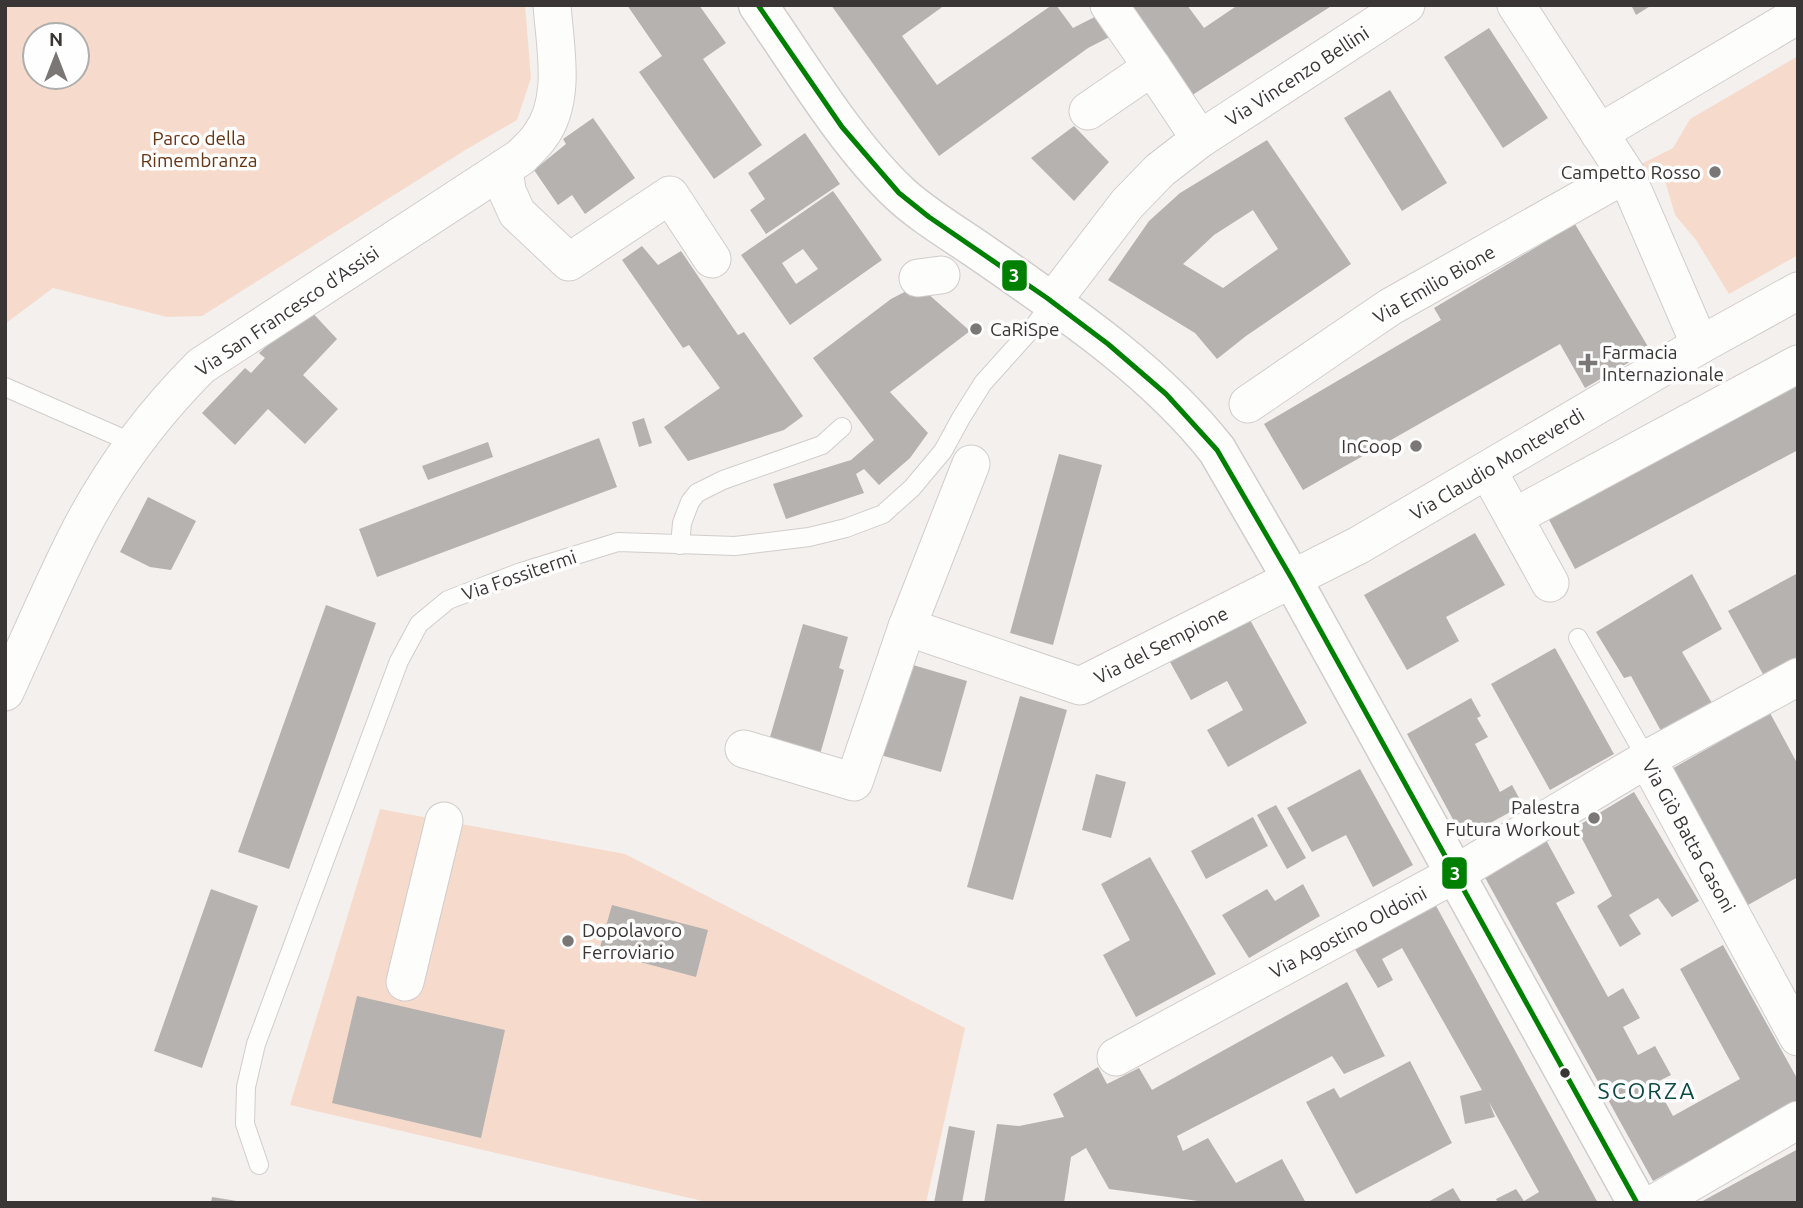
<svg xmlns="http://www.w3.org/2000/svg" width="1803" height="1208" font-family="Ubuntu,sans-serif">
	<rect width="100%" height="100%" fill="#f4f0ee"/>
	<g fill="#f6dbcc" fill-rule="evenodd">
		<path d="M 5,5 L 525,5 L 531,78 L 517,120 L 467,149 L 202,316 L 167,317 L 53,288 L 5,324 ZM 35,35 L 77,35 L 77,77 L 35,77 Z"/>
		<polygon points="1798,56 1798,255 1729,294 1696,240 1675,215 1666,184 1660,176 1639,184 1631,169 1673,148 1690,119"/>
		<polygon points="380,809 625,854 965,1028 926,1203 711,1203 290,1105"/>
	</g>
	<g fill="#b5b2b0" fill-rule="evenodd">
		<polygon points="627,5 699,5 726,43 703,59 762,145 714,179 639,72 662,56"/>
		<polygon points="831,5 945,5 902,36 937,85 1052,5 1056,5 1073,28 1118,5 1187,5 1204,28 1238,5 1333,5 1183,101 1133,25 1088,48 939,156"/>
		<polygon points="1631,5 1652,5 1636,15"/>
		<polygon points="1489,28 1548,118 1503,148 1444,57"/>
		<polygon points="1390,90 1447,183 1402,211 1344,118"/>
		<polygon points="593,118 635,178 585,214 572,195 558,205 534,170 566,144 563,139"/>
		<polygon points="1074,126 1109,162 1074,201 1031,158"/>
		<polygon points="805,133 840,184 766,234 750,210 765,199 748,173"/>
		<path d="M 1267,140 L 1351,264 L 1246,336 L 1217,359 L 1195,333 L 1108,280 L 1149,221 L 1180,193 ZM 1253,210 L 1278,249 L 1223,288 L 1183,264 L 1214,235 Z"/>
		<path d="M 833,191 L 882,260 L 790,325 L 741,255 ZM 803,249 L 818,269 L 796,284 L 782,263 Z"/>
		<polygon points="1575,224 1650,350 1585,388 1560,344 1303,490 1264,424 1441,320 1434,308"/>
		<polygon points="642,246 658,265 681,251 738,335 744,332 803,416 784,430 688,461 664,427 720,388 689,345 683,348 622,260"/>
		<polygon points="918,285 970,331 890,392 928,433 910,458 879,485 864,469 856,474 864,493 786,519 773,484 851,460 874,440 813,358 891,299"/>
		<polygon points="308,308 337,339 303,375 338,409 305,444 268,409 235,445 202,413 245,368 251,373 265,358 259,353"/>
		<polygon points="1798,380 1798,450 1575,569 1546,514"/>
		<polygon points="644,418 652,443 639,447 632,422"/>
		<polygon points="599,438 617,487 377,577 359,529"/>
		<polygon points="488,442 493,457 428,480 422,466"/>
		<polygon points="1059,454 1102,465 1053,645 1010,633"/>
		<polygon points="148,497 196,521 171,570 150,567 120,552"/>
		<polygon points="1475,533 1505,585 1446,617 1459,641 1407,670 1364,595"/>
		<polygon points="1798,573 1798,657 1764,676 1728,611"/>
		<polygon points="1692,574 1722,629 1682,652 1712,703 1661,731 1631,676 1624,678 1596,632"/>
		<polygon points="326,605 376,623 289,869 238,852"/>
		<polygon points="1249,618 1307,723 1228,767 1207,730 1243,710 1227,681 1191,700 1170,662"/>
		<polygon points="803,624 848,637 839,668 844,670 819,758 768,744"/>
		<polygon points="1555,648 1614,754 1550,790 1491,684"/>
		<polygon points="903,662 967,681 941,772 877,754"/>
		<polygon points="1020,696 1067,710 1013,900 967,887"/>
		<polygon points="1471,698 1481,716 1477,718 1488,737 1475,744 1500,792 1512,785 1523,805 1463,838 1407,734"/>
		<polygon points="1770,713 1797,763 1798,877 1748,905 1670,770"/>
		<polygon points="1360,769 1413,865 1373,887 1346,835 1312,852 1287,808"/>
		<polygon points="1096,774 1126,782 1111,838 1082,830"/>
		<polygon points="1634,792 1699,901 1672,917 1658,898 1629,915 1641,934 1620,947 1597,906 1612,896 1576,827"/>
		<polygon points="1276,805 1306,858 1287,869 1257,815"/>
		<polygon points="1253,817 1268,846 1206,879 1191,851"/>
		<polygon points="1546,840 1575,893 1556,903 1608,997 1623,988 1640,1018 1623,1027 1638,1055 1655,1046 1671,1075 1655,1083 1673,1116 1740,1079 1680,969 1723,945 1798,1080 1798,1101 1653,1181 1483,874"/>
		<polygon points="1150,857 1216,974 1136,1017 1103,955 1130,940 1101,884"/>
		<polygon points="1303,884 1320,916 1249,958 1222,915 1267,889 1275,901"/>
		<polygon points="211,889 258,906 202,1068 154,1051"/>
		<polygon points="1434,902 1598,1203 1498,1203 1496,1199 1516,1189 1524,1201 1539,1192 1489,1102 1495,1117 1465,1124 1460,1096 1482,1090 1402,948 1382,959 1393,980 1378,988 1353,946"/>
		<polygon points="612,905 708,930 696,977 599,951"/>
		<polygon points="1347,982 1385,1056 1344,1074 1332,1056 1177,1136 1183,1151 1208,1138 1236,1183 1282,1159 1306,1203 1213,1203 1109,1189 1086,1148 1071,1157 1064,1203 984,1203 997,1124 1019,1126 1064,1117 1053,1094 1098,1067 1107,1084 1139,1068 1152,1090"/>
		<polygon points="357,996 505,1030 481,1138 332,1103"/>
		<polygon points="1410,1061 1452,1143 1356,1194 1306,1102 1334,1088 1340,1098"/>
		<polygon points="949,1126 975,1131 962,1203 934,1203"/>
		<polygon points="1798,1149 1798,1203 1699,1203"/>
		<polygon points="1453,1188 1462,1203 1426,1203"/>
		<polygon points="212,1197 237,1201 237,1203 211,1203"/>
	</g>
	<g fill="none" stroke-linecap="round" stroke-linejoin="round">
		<defs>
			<g id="lane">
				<polyline points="5,387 133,443"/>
				<polyline points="680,545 682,523 690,502 697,493 723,480 822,445 842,427"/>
				<polyline points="1578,638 1647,759"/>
				<polyline points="259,1165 245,1124 246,1087 256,1044 399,661 419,624 448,600 521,572 618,542 735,546 809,537 846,528 883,514 912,488 943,451 961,418 983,383 1035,325 1052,302"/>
			</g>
			<g id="street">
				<polyline points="1109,5 1152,67"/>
				<polyline points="1516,5 1626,174 1700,345"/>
				<polyline points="1599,133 1798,15"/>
				<polyline points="1200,139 1406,5"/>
				<polyline points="504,168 507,191 517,213 569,262 670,195 712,259"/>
				<polyline points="918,278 941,275"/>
				<polyline points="1052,302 1127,204 1160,170 1200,139 1152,67 1088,111"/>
				<polyline points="1248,404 1390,307 1626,174"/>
				<polyline points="1488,471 1550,583"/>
				<polyline points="1514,517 1798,364"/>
				<polyline points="907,627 1080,686 1359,545 1700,345 1798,291"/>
				<path d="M 5,692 C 28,642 50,590 75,540 C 107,476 150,417 201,366 L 521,157 C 527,150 535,144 540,136 C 567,100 555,47 552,5"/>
				<polyline points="744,749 854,782 907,627 971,464"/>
				<polyline points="1647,759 1798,1037"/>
				<polyline points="405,982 444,821"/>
				<polyline points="1116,1057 1455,874 1647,759 1798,677"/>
				<polyline points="1655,1203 1798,1120"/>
			</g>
			<path id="secondary" d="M 758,5 C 800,65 846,143 899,193 C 922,215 958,236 985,255 C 1067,312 1155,371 1217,450 L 1292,579 L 1637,1203"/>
		</defs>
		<use href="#lane" stroke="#d1cdcc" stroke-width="20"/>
		<use href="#street" stroke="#d1cdcc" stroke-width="39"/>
		<use href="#secondary" stroke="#d1cdcc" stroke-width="41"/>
		<use href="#lane" stroke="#fdfdfc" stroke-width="18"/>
		<use href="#street" stroke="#fdfdfc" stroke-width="37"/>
		<use href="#secondary" stroke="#fdfdfc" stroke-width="38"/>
		<defs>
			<polyline id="bus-1" points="758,5 842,127 899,193 929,217 1047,298 1108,344 1166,394 1217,450 1292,579 1637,1203"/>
		</defs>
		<use href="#bus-1" stroke="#fefefe" stroke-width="10"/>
		<use href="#bus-1" stroke="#008000" stroke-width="5"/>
	</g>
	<g fill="#7a7776" stroke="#fefefe" stroke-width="2.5">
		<circle cx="1715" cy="172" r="7"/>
		<circle cx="976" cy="329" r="7"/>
		<path d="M1584.5 352.5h7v7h7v7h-7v7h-7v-7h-7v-7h7z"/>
		<circle cx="1416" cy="446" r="7"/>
		<circle cx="1594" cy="818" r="7"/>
		<circle cx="568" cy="941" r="7"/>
	</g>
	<circle fill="#393635" stroke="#fefefe" stroke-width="2.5" cx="1565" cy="1073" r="6"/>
	<g text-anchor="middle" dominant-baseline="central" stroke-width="7" stroke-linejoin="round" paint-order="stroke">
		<g font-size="19" fill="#393635" stroke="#fefefe">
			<text transform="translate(1297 76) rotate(-33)">Via Vincenzo Bellini</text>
			<text transform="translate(1434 284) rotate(-30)">Via Emilio Bione</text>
			<text transform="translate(287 311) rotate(-34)">Via San Francesco d'Assisi</text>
			<text transform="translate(1497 464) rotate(-31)">Via Claudio Monteverdi</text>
			<text transform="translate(519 575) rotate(-19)">Via Fossitermi</text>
			<text transform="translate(1161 645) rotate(-27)">Via del Sempione</text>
			<text transform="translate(1689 836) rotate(61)">Via Giò Batta Casoni</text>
			<text transform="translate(1348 932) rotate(-28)">Via Agostino Oldoini</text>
		</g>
		<g font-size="19" fill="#673514" stroke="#fefefe">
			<text x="199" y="138">Parco della<tspan x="199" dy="22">Rimembranza</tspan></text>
		</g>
		<g font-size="19" fill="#393635" stroke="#fefefe" text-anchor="end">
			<text x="1701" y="172">Campetto Rosso</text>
			<text x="990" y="329" text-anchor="start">CaRiSpe</text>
			<text x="1602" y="352" text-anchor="start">Farmacia<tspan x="1602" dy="22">Internazionale</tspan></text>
			<text x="1402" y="446">InCoop</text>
			<text x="1580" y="807">Palestra<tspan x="1580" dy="22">Futura Workout</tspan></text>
			<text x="582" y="930" text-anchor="start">Dopolavoro<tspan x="582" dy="22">Ferroviario</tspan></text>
		</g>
		<g font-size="23" letter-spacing="2" fill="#0e4a42" stroke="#fefefe">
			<text x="1647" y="1090">SCORZA</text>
		</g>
	</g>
	<g stroke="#fefefe" stroke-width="2.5">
		<rect x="1001" y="259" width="27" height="33" rx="7" fill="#008000"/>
		<rect x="1441" y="856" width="27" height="34" rx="7" fill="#008000"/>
	</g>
	<g font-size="19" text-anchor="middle" font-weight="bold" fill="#fff">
		<text x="1014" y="282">3</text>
		<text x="1455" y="880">3</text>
	</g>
	<rect width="1803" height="1208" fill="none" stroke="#393635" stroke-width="14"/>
	<g transform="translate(56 56)"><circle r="33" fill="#fefefe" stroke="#afaeae" stroke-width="2"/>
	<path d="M0-5L12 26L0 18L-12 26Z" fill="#7a7776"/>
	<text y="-10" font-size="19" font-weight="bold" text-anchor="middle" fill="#393635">N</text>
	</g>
</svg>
